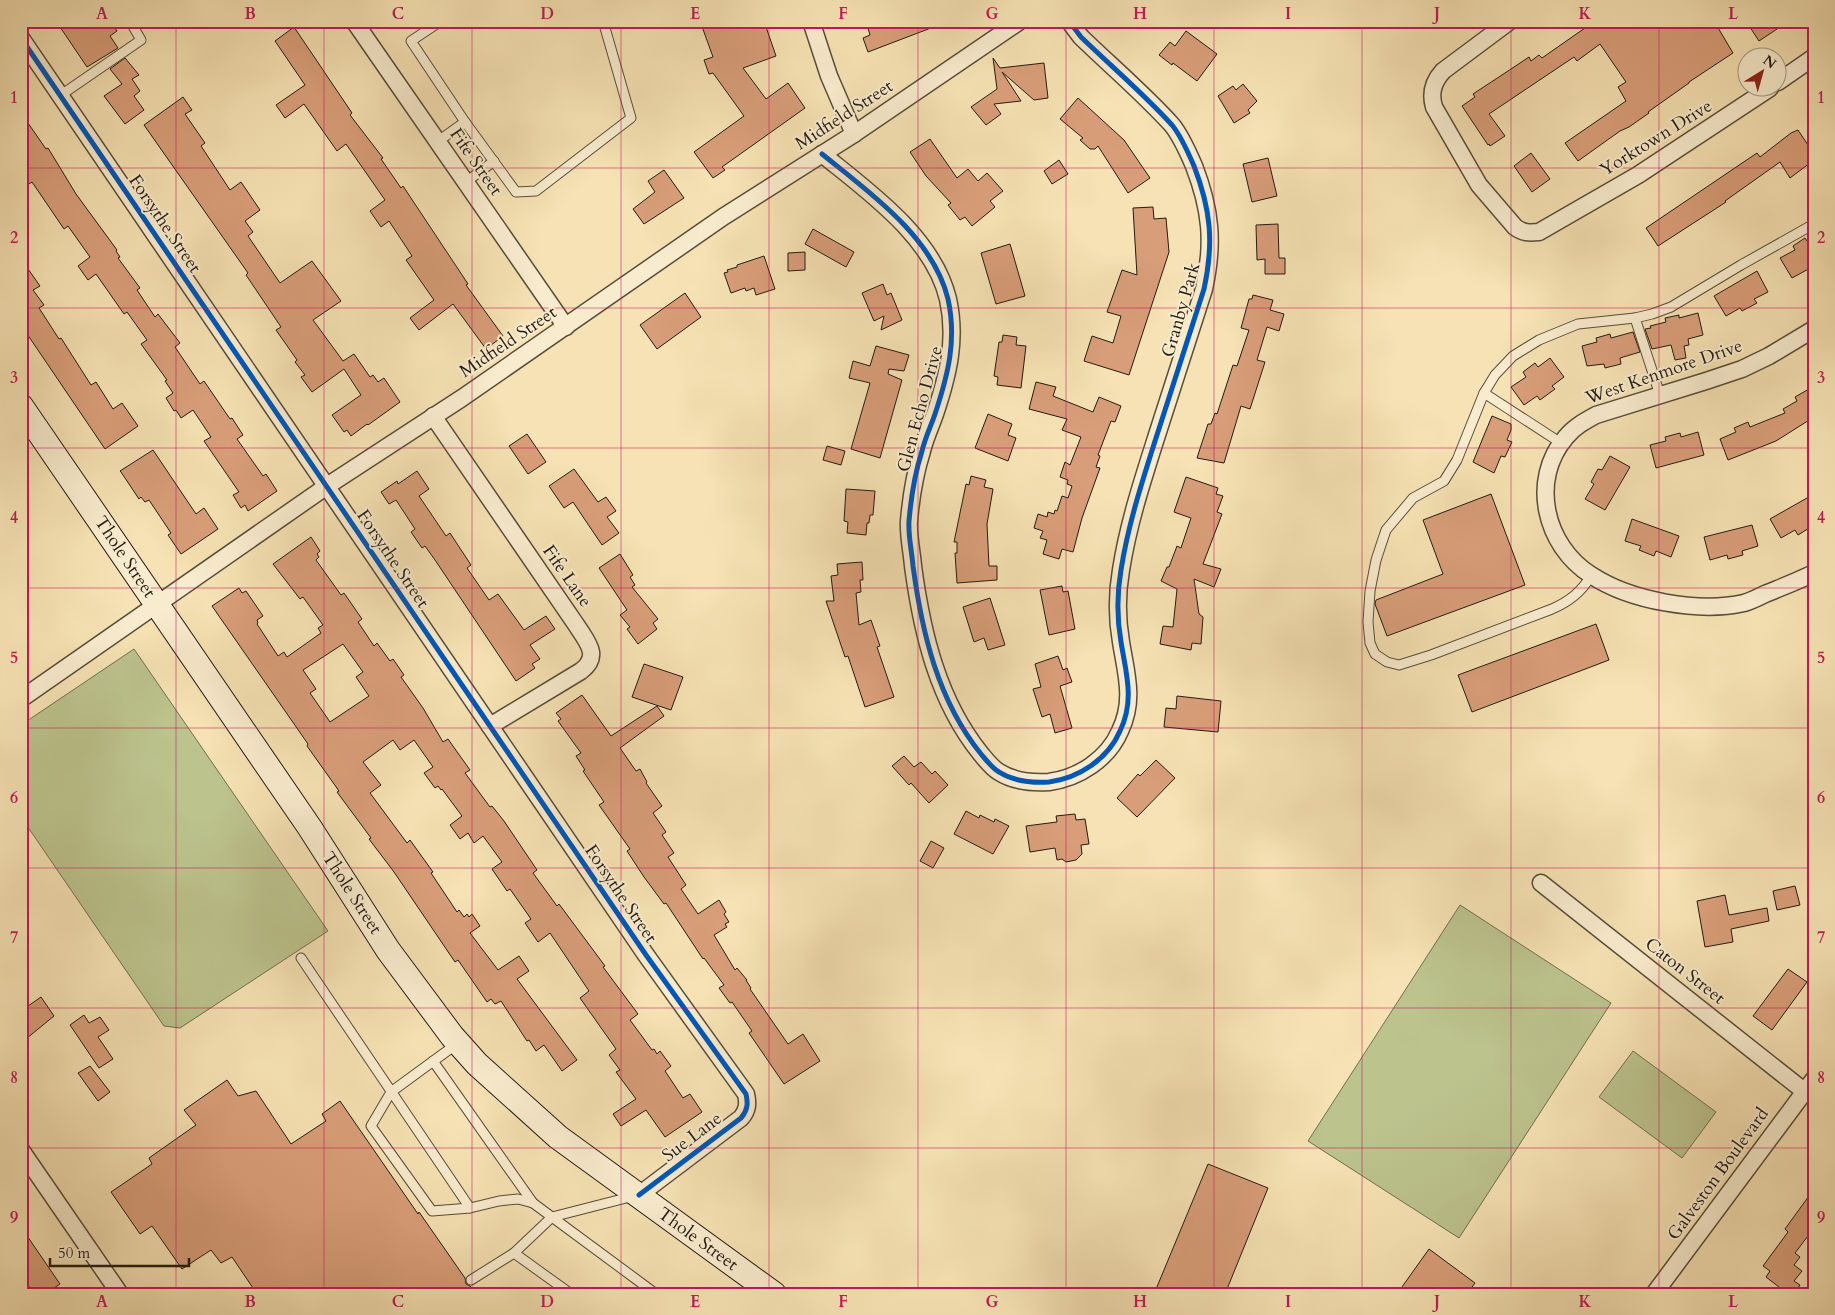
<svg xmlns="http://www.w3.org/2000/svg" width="1835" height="1315" font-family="Cardo,serif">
	<rect width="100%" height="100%" fill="#f6e2b4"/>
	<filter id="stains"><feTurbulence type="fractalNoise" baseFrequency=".004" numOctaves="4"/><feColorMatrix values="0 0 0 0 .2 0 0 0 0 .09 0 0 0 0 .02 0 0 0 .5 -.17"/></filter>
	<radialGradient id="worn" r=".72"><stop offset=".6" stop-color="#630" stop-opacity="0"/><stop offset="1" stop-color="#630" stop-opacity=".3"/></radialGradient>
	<g fill="#bcc38d" stroke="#706f50">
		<polygon points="134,649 328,931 180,1028 164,1026 21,817 21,725"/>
		<polygon points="1460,905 1611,1003 1459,1238 1308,1141"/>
		<polygon points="1633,1051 1716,1112 1682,1158 1599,1097"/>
	</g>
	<g fill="#d89e79" stroke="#231b12" fill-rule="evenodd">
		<polygon points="56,21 110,21 117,31 110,36 118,48 87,67"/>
		<polygon points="700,21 764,21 776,56 743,68 766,99 788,83 805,108 722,167 725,170 713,178 694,152 744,116 713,73 709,74 704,60 713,57"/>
		<polygon points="878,21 944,21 944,23 868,52 863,38 870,35 868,28"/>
		<polygon points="1595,21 1714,21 1733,53 1689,82 1689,83 1648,112 1649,113 1629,127 1620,131 1578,161 1565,143 1626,101 1618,87 1626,82 1600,44 1577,61 1574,57 1489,114 1505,136 1490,146 1489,144 1488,145 1462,106 1475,97 1473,94 1511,69 1529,57 1531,61 1539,55 1542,58"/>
		<polygon points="1746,21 1789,21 1759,41"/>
		<polygon points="294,27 352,113 350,115 383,158 381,159 401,188 403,186 468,284 466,285 503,336 486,349 453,304 419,330 410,318 434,300 406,260 412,256 389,221 381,227 370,211 385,200 346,144 337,151 304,104 285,118 276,105 305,85 275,41"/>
		<polygon points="1186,31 1217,54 1197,81 1173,63 1172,65 1159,55 1170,42 1175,46"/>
		<polygon points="125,58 139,75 132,79 140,91 134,96 144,110 125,124 104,96 122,84 110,69"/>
		<polygon points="993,58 1000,68 1044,63 1048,98 1034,100 1002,72 1021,101 994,104 1001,114 986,125 971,107 997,89"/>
		<polygon points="1243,84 1257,101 1248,110 1250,113 1234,123 1218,96 1233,86 1236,90"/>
		<polygon points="183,97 192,110 185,114 205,143 201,146 230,190 241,182 260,210 245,221 253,232 248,236 280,283 312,261 341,301 313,320 343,361 354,354 370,377 373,375 378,382 384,378 400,402 368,425 367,424 351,436 347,430 344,432 332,415 361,395 344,369 312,392 301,377 305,375 295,362 297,360 276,330 281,327 246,275 248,273 144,125"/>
		<polygon points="1078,98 1124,140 1150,178 1128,193 1098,146 1095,149 1090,149 1080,140 1083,138 1060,119"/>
		<polygon points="21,113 46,149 48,148 76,194 117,250 116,251 120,257 118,258 140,288 137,290 155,317 158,314 180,343 175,347 200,384 204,381 230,419 232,418 243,435 237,439 263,476 266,474 277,491 248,511 245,505 241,508 233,495 239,492 204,441 211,437 193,410 181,418 176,410 174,411 166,398 173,393 165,381 167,380 141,344 147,340 127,312 124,314 96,274 88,280 78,266 90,257 68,226 64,229 32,182 21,189"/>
		<polygon points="1798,130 1814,154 1814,160 1790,178 1780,162 1725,201 1726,202 1658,246 1646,228 1757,153 1760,157 1791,133"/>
		<polygon points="930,139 957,178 968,169 978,181 987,173 1003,191 990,201 995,207 972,226 965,217 960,220 948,205 951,203 926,176 910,152"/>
		<polygon points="1531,153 1550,179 1532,192 1514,166"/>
		<polygon points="1268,158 1277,196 1252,202 1243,164"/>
		<polygon points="1059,160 1068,174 1052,184 1044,171"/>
		<polygon points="664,170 684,198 644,224 633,209 655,192 648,181"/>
		<polygon points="1153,207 1154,219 1166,218 1169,252 1129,375 1084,361 1092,336 1113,343 1121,316 1107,312 1122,270 1137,275 1133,208"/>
		<polygon points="1278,224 1279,258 1285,258 1285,274 1265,274 1265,259 1257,260 1256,225"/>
		<polygon points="813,229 854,252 846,267 805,244"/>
		<polygon points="1805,238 1807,241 1814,238 1814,266 1792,278 1780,258 1795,250 1793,246"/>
		<polygon points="1010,244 1025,296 996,304 981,253"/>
		<polygon points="805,252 805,270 788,271 788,253"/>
		<polygon points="764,256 775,289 756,295 754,288 746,291 745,288 731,293 724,273 728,272 727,270 737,267 737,265"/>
		<polygon points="21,259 40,286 33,290 44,305 39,308 59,339 61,338 91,385 96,382 113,409 122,403 138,426 105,449 21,325"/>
		<polygon points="1757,271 1768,292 1754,299 1757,303 1742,311 1740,308 1726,316 1714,296"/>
		<polygon points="883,284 887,295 891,293 902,320 881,330 884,316 874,321 862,293"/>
		<polygon points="685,293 701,317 657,349 640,325"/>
		<polygon points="1253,295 1273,300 1270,310 1284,314 1279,331 1267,327 1257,360 1265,362 1250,409 1241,406 1224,463 1197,458 1208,424 1211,424 1215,413 1217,414 1233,365 1237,366 1249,330 1241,328 1249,299 1252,299"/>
		<polygon points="1698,313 1703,335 1688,339 1689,345 1684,346 1686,358 1675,360 1671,345 1652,349 1645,329 1651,328 1650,326 1666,322 1665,318 1679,315 1679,318"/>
		<polygon points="1633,332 1640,352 1620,358 1621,364 1605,368 1604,364 1587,366 1582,346 1597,342 1596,338 1610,334 1611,338"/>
		<polygon points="1003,335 1017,337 1016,345 1026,346 1021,388 997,385 998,377 994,376 999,342 1002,342"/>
		<polygon points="876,346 909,355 904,371 889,369 888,374 902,380 880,458 851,449 870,383 849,378 853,361 870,366"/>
		<polygon points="1550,358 1564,377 1552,386 1555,389 1540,400 1537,396 1524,405 1511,387 1526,377 1523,372 1535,363 1538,367"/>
		<polygon points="1036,382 1056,387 1053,396 1093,412 1099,397 1121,406 1115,422 1111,421 1098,455 1100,456 1096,467 1100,468 1082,518 1073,552 1062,549 1059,559 1043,554 1047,540 1040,538 1043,531 1034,528 1038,514 1047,517 1048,512 1054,514 1055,510 1057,511 1062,496 1068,498 1072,486 1067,484 1068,480 1060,477 1065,462 1070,465 1081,437 1062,430 1067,419 1029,409"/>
		<polygon points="1809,389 1814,397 1814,417 1776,441 1728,460 1720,439 1736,432 1734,428 1748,422 1750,427 1785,413 1783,409 1797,401 1795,397"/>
		<polygon points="988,414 1012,424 1008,435 1016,438 1008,461 975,448"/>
		<polygon points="1492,416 1511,424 1511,430 1507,440 1512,442 1505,457 1501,456 1494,473 1473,462"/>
		<polygon points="1698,432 1704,455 1656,468 1650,445 1666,441 1665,437 1680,433 1681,437"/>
		<polygon points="527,434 546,462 528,474 509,446"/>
		<polygon points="827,446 845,451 841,465 823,460"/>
		<polygon points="153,450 196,514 204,508 218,529 181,554 168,535 171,533 149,500 145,502 141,497 139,499 121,472 120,471"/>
		<polygon points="1610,456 1630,467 1605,510 1585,499 1594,484 1591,482 1598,469 1602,470"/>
		<polygon points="574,469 598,502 606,497 616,511 607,517 619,533 602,545 573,502 564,508 549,486"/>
		<polygon points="417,471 429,489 419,496 446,536 450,533 471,565 467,568 489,600 498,594 524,630 546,616 555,629 530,645 540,659 532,664 535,668 516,681 435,560 425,546 422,548 411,532 415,529 396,500 389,504 381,492 397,481 398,484"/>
		<polygon points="971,476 986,480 984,487 993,489 987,524 989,566 997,566 997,580 957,583 955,553 957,553 957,542 954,542 966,484 969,485"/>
		<polygon points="1186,477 1218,488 1216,494 1223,496 1217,512 1222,514 1203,564 1221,569 1214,587 1194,579 1199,614 1203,617 1201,644 1192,643 1191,650 1160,644 1163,626 1173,627 1177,589 1161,581 1167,567 1169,567 1177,546 1181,548 1191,518 1174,512"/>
		<polygon points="846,489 875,491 873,515 870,515 869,523 867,523 866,535 847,533 848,522 844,521"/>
		<polygon points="1491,494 1525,585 1387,636 1375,604 1376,600 1443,574 1423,520"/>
		<polygon points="1814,494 1814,525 1798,535 1795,530 1781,538 1770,519"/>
		<polygon points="1632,519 1679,536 1671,557 1656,551 1654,556 1639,550 1641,546 1625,541"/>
		<polygon points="1752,525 1758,546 1742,551 1743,555 1728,559 1727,555 1710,560 1704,537"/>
		<path d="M 311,537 L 320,551 L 317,554 L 319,557 L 316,560 L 341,595 L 344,593 L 362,619 L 358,622 L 374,646 L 377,643 L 390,661 L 393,659 L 404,675 L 401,677 L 423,708 L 443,742 L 448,739 L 470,770 L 465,773 L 490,807 L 492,806 L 504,821 L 537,870 L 533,873 L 557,906 L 559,904 L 605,966 L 603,967 L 638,1014 L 630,1020 L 652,1050 L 654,1049 L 657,1054 L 660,1051 L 671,1066 L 665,1071 L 683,1098 L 690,1094 L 702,1112 L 665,1137 L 646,1110 L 621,1126 L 613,1114 L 636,1099 L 616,1072 L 620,1070 L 609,1055 L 616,1049 L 580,998 L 589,991 L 550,933 L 538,942 L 525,923 L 531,919 L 510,889 L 507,891 L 492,869 L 502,862 L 483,836 L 474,843 L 468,833 L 460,839 L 450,825 L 462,816 L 442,789 L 441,790 L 438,786 L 435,788 L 424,773 L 433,767 L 414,740 L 400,750 L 393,740 L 363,762 L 381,785 L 370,793 L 407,843 L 410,840 L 433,872 L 431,873 L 457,912 L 459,910 L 464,917 L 467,914 L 469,917 L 472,914 L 480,926 L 470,933 L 498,970 L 519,956 L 529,971 L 517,979 L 577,1060 L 562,1071 L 544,1045 L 536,1051 L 529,1040 L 527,1041 L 501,1001 L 495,1004 L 491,999 L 487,1002 L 458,960 L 455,962 L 394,872 L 369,839 L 371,838 L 337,792 L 339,791 L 307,746 L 308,744 L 212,606 L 239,588 L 242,593 L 246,591 L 263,616 L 257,620 L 258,623 L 257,624 L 278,656 L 284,652 L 287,657 L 321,633 L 318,628 L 323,625 L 303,597 L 300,599 L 273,564 ZM 343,644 L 363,672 L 356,677 L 369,696 L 330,722 L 310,693 L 316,689 L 303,670 Z"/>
		<polygon points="620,554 633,575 630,577 635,585 632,587 658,619 653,623 657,629 638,644 627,629 630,627 620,615 627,610 599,568"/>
		<polygon points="862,562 863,580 860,580 861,592 856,593 859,625 871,620 880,646 877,647 894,697 865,707 848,656 845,657 826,601 834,601 831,576 838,575 837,564"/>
		<polygon points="1062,586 1063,592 1068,591 1075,629 1049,635 1040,590"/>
		<polygon points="990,598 1005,645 988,650 984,638 974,642 963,607"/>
		<polygon points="1596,624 1609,660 1472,712 1458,675"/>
		<polygon points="1058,656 1063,670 1067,668 1072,682 1060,686 1072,728 1055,733 1050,714 1042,717 1033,689 1041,687 1035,664"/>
		<polygon points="644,664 683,677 671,710 632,697"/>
		<polygon points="582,695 611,736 657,706 664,716 620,748 636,771 640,769 647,782 646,783 662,806 653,813 666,832 662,835 674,853 668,857 686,885 681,889 698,914 719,900 726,912 724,914 729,922 725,924 727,927 714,935 735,970 737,968 747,980 746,980 751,988 750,989 788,1044 803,1034 820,1061 784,1084 749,1033 752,1031 732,1002 730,1003 719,988 724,985 704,958 703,959 666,903 664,904 644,877 627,851 630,849 599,805 604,802 583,771 585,770 576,756 581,753 558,721 561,719 556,713"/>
		<polygon points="1177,696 1221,701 1218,732 1164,727 1166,708 1176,709"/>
		<polygon points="904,756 914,767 921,762 932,774 935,771 948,785 929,803 911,783 909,785 892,766"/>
		<polygon points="1156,760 1175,778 1137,817 1117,798 1138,774 1140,776"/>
		<polygon points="966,811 979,818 980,815 994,822 995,819 1009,826 993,854 954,834"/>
		<polygon points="1075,814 1076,820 1085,819 1089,844 1081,845 1082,854 1076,860 1066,862 1062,859 1057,860 1055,848 1030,852 1026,826 1057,822 1056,816"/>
		<polygon points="931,841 944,848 933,868 920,861"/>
		<polygon points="1795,886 1800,905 1777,910 1773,891"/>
		<polygon points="1725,895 1729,915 1767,908 1769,921 1731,929 1733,942 1705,947 1697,901"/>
		<polygon points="1788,969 1807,982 1772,1030 1753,1016"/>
		<polygon points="41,997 54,1016 21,1043 21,1011"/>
		<polygon points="84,1015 89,1023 100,1017 109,1030 98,1037 113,1059 99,1068 70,1025"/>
		<polygon points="90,1066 110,1092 98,1101 78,1073"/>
		<polygon points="227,1080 238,1096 256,1091 291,1144 326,1121 322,1114 340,1101 418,1214 419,1212 465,1278 466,1284 470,1286 476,1294 257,1294 232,1257 221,1263 211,1250 182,1269 152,1226 140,1234 111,1192 152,1164 149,1158 196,1125 184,1110"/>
		<polygon points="1208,1164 1268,1188 1225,1294 1154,1294"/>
		<polygon points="1814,1189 1814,1228 1795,1253 1800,1257 1794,1265 1802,1271 1794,1281 1800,1285 1794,1294 1788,1294 1766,1277 1770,1271 1763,1266 1788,1232 1785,1229"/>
		<polygon points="21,1227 60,1284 45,1294 34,1294 21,1275"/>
		<polygon points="1429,1249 1475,1283 1467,1294 1397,1294"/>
	</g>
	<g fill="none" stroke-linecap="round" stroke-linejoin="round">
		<defs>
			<g id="lane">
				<polyline points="441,21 411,41 465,122"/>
				<polyline points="61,95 141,40 130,21"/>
				<polyline points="437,142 465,122 516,192 536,191 631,118 603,21"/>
				<polyline points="466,182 494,161"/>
				<polyline points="1635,318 1660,395"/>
				<polyline points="1484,393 1561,443"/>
				<path d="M 1591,576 C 1581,592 1570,601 1552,609 L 1431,655 L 1399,665 L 1387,662 L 1375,654 L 1370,643 L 1368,622 L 1370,591 L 1376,560 L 1386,530 L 1413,498 L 1444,481 L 1457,460 L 1484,393 L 1495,375 L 1513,356 L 1539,340 L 1578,324 L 1635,318 L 1652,314 L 1671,307 L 1741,265 L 1814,224"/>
				<polyline points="301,958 470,1208 499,1201 518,1199 533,1203 652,1291"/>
				<polyline points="458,1043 391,1092 371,1126 432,1211 470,1208"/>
				<polyline points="433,1061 533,1203"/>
				<polyline points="514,1253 571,1294"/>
				<polyline points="471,1280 514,1253 552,1217 634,1196"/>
			</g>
			<g id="street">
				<polyline points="354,21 566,327"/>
				<polyline points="811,21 829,76 854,134"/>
				<path d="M 1510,21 L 1443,71 C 1433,82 1430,93 1434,107 L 1479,185 L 1515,227 C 1523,233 1529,233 1539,232 L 1638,175 L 1770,88"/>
				<path d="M 21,38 L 646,955 L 746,1094 C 748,1103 748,1110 741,1118 L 639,1195"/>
				<polyline points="1778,82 1814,57"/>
				<path d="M 822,154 C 869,192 933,237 948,299 C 957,340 948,375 935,414 C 931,426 925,438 922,451 C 915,473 911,497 909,521 C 908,536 912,552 913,566 C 922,633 938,701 981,754 C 986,760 992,768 999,772 C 1013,781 1033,783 1049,782 C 1079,778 1108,759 1120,731 C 1135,700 1126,673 1121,642 C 1117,619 1117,593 1121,570 C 1128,525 1142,482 1156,438 C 1172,389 1188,339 1204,289 C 1214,243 1211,210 1194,166 C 1188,152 1181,136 1172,125 C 1145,95 1111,66 1081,37 L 1069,21"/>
				<path d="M 1814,329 L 1769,356 L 1742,369 L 1706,381 L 1596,415 C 1585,421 1574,427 1566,437 C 1529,480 1545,546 1591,575 C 1630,601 1699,613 1744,603 C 1751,601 1759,597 1765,594 C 1782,587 1798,581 1814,573"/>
				<path d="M 433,416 L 577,626 C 587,642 601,656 581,671 L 490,726"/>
				<polyline points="21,699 327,486 462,398 723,217 854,134 1020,21"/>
				<polyline points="1541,883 1804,1091"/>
				<polyline points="21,1150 120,1294"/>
				<polyline points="1654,1294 1814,1079"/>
			</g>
			<polyline id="secondary" points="21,406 310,828 388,950 452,1036 477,1064 558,1137 774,1294"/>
		</defs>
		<use href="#lane" stroke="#584d3a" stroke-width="11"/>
		<use href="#street" stroke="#584d3a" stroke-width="19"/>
		<use href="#secondary" stroke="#231b12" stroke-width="26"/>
		<use href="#lane" stroke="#f9ecce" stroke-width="9"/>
		<use href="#street" stroke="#f9ecce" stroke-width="16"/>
		<use href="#secondary" stroke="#f9ecce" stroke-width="24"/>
		<defs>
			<g id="cycleway">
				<path d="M 21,38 L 646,955 L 746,1094 C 748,1103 748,1110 741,1118 L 639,1195"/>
				<path d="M 822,154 C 869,192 933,237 948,299 C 957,340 948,375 935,414 C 931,426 925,438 922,451 C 915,473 911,497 909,521 C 908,536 912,552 913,566 C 922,633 938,701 981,754 C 986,760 992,768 999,772 C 1013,781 1033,783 1049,782 C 1079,778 1108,759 1120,731 C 1135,700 1126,673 1121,642 C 1117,619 1117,593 1121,570 C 1128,525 1142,482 1156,438 C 1172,389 1188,339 1204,289 C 1214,243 1211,210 1194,166 C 1188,152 1181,136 1172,125 C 1145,95 1111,66 1081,37 L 1069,21"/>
			</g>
		</defs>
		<use href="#cycleway" stroke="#f9ecce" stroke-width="8"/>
		<use href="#cycleway" stroke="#0057b8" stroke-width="5"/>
	</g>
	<path fill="none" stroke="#c2185b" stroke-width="1" stroke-opacity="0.55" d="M 176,21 L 176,1294M 324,21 L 324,1294M 472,21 L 472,1294M 621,21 L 621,1294M 769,21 L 769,1294M 918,21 L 918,1294M 1066,21 L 1066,1294M 1214,21 L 1214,1294M 1362,21 L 1362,1294M 1511,21 L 1511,1294M 1659,21 L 1659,1294M 21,168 L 1814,168M 21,308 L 1814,308M 21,448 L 1814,448M 21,588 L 1814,588M 21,728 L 1814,728M 21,868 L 1814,868M 21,1008 L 1814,1008M 21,1148 L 1814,1148"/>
	<g text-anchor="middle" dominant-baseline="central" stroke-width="4" stroke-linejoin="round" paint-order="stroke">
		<g font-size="18" fill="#231b12" stroke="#f9ecce">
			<text transform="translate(844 115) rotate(-33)">Midfield Street</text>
			<text transform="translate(1656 138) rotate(-32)">Yorktown Drive</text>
			<text transform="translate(476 162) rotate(55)">Fife Street</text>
			<text transform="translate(165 224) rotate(56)">Forsythe Street</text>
			<text transform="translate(1181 310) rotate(-74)">Granby Park</text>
			<text transform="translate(508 342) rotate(-34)">Midfield Street</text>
			<text transform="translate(1664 372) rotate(-19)">West Kenmore Drive</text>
			<text transform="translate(920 409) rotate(-75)">Glen Echo Drive</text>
			<text transform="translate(125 557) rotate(56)">Thole Street</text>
			<text transform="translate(393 559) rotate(56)">Forsythe Street</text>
			<text transform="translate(567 576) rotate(55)">Fife Lane</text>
			<text transform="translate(352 893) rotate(57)">Thole Street</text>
			<text transform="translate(621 894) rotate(56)">Forsythe Street</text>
			<text transform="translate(1685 971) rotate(38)">Caton Street</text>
			<text transform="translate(692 1137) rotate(-37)">Sue Lane</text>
			<text transform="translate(1718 1174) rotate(-54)">Galveston Boulevard</text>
			<text transform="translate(698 1239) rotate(36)">Thole Street</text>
		</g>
	</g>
	<rect width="1835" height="1315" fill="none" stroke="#f6e2b4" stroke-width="55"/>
	<g transform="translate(1762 72) rotate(37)"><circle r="24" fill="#f9ecce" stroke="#a39883"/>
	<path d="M0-4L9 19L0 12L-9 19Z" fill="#8f2418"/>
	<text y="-8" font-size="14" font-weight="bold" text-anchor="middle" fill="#231b12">N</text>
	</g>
	<path d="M50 1258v8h139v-8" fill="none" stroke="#231b12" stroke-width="2.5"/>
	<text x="58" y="1258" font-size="15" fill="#231b12" stroke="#f9ecce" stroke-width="4" paint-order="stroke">50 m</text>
	<rect x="28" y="28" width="1780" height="1260" fill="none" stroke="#c2185b" stroke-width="2"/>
	<g font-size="16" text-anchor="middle" font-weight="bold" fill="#c2185b">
		<text x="102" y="19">A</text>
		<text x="250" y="19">B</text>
		<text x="398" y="19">C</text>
		<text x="547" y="19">D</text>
		<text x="695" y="19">E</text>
		<text x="843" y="19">F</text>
		<text x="992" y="19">G</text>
		<text x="1140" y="19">H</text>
		<text x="1288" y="19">I</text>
		<text x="1437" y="19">J</text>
		<text x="1585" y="19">K</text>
		<text x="1733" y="19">L</text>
		<text x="14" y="103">1</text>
		<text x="1821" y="103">1</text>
		<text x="14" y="243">2</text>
		<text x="1821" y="243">2</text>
		<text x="14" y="383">3</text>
		<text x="1821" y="383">3</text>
		<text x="14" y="523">4</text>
		<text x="1821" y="523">4</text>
		<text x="14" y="663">5</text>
		<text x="1821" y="663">5</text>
		<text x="14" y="803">6</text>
		<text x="1821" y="803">6</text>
		<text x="14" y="943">7</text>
		<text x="1821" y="943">7</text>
		<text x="14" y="1083">8</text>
		<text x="1821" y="1083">8</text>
		<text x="14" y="1223">9</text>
		<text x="1821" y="1223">9</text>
		<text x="102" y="1307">A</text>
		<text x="250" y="1307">B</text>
		<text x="398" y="1307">C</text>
		<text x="547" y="1307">D</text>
		<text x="695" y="1307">E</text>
		<text x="843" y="1307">F</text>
		<text x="992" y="1307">G</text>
		<text x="1140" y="1307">H</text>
		<text x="1288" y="1307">I</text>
		<text x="1437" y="1307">J</text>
		<text x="1585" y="1307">K</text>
		<text x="1733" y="1307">L</text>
	</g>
	<rect width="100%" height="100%" filter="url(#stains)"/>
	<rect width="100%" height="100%" fill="url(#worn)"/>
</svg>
